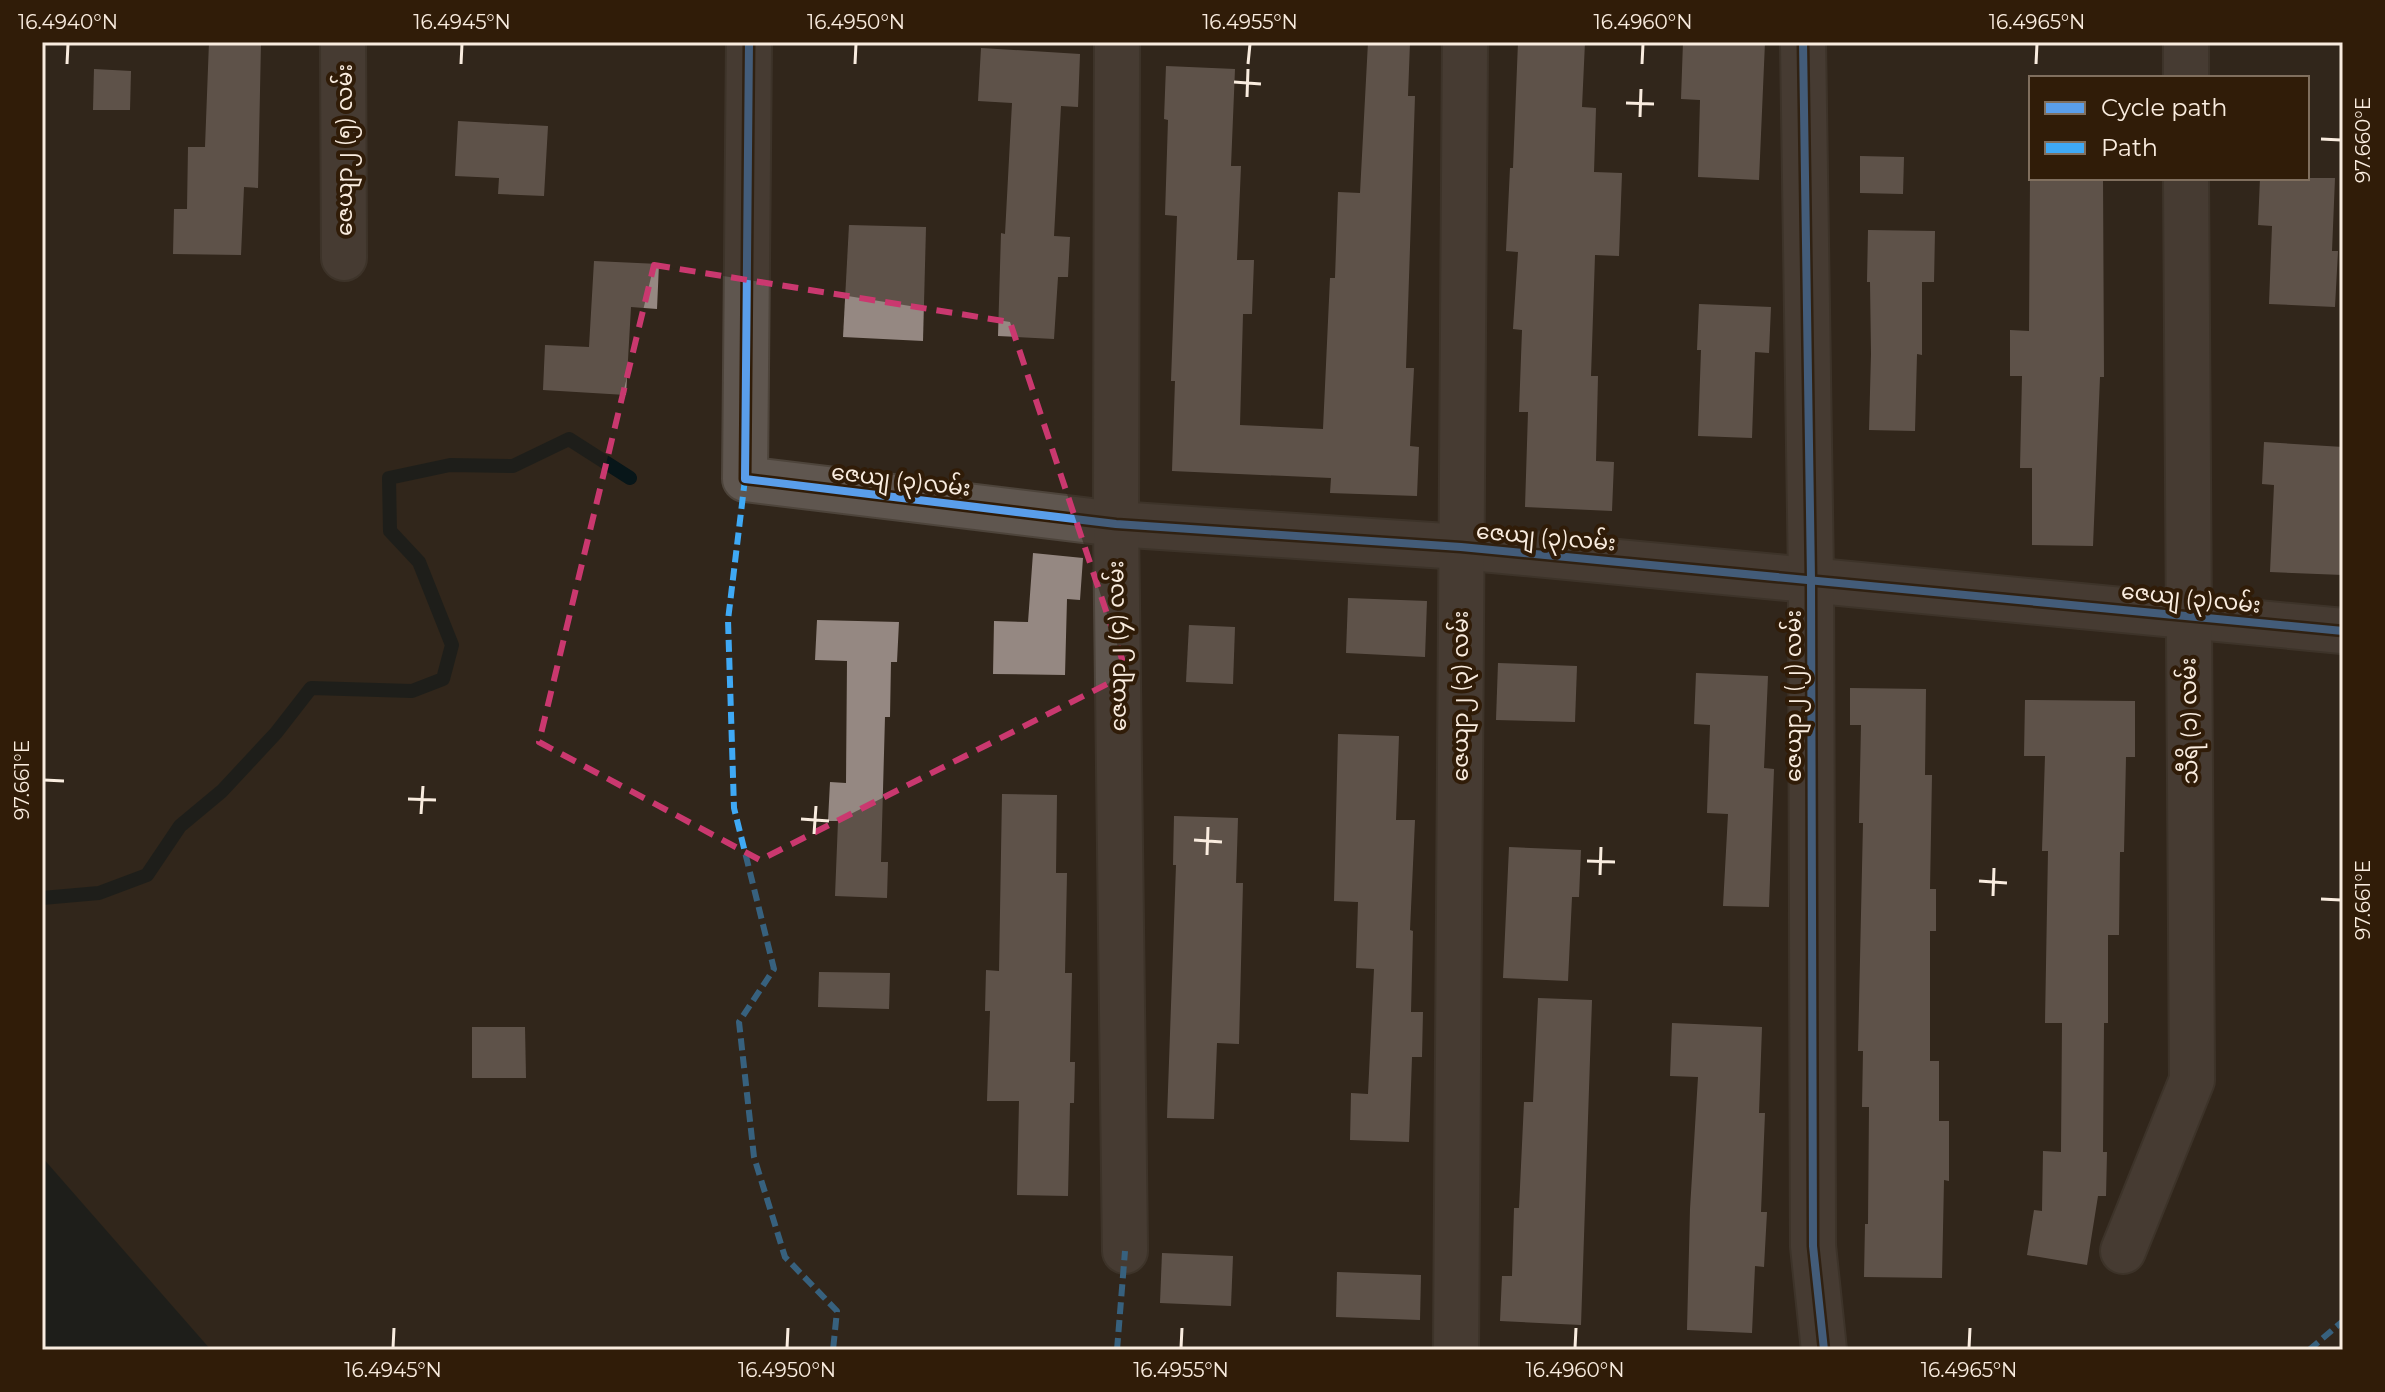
<svg xmlns="http://www.w3.org/2000/svg" width="2385" height="1392" font-family="Montserrat,'Noto Sans Myanmar',sans-serif">
	<rect width="100%" height="100%" fill="#31261b"/>
	<polygon fill="#081619" points="42,1157 211,1350 42,1350"/>
	<g fill="none" stroke-linecap="round" stroke-linejoin="round">
		<polyline stroke="#081619" stroke-width="14" points="42,898 99,893 147,875 180,826 222,791 276,733 311,688 412,691 443,679 452,645 419,562 390,531 389,478 450,465 513,466 569,439 630,478"/>
	</g>
	<g fill="#958882">
		<polygon points="209,42 261,42 258,188 244,187 241,255 173,254 174,209 187,209 188,147 205,147"/>
		<polygon points="1368,42 1410,42 1408,96 1415,96 1406,368 1414,368 1410,446 1419,447 1417,496 1330,493 1331,478 1172,471 1175,381 1171,381 1177,216 1165,215 1168,120 1164,119 1166,66 1235,69 1231,166 1241,166 1237,260 1254,260 1252,314 1243,314 1240,425 1323,429 1330,278 1335,278 1338,192 1360,193"/>
		<polygon points="1518,42 1585,42 1582,107 1596,108 1594,172 1622,173 1619,256 1595,255 1591,376 1598,376 1596,461 1614,462 1612,511 1525,507 1528,412 1519,412 1522,330 1513,329 1518,252 1506,251 1510,168 1513,168"/>
		<polygon points="1683,42 1765,42 1759,180 1698,177 1700,100 1681,99"/>
		<polygon points="981,48 1080,54 1078,107 1061,106 1054,236 1070,237 1068,277 1058,277 1054,339 998,336 1001,233 1005,234 1012,103 978,101"/>
		<polygon points="94,69 131,71 130,110 93,110"/>
		<polygon points="458,121 548,126 544,196 498,194 499,178 455,176"/>
		<polygon points="1860,156 1904,157 1903,194 1860,193"/>
		<polygon points="2030,178 2103,178 2104,377 2100,377 2093,546 2032,545 2032,468 2020,468 2022,376 2010,376 2010,330 2029,331"/>
		<polygon points="2260,178 2335,178 2332,251 2338,251 2335,307 2269,304 2272,226 2258,225"/>
		<polygon points="849,225 926,227 923,341 843,337"/>
		<polygon points="1868,230 1935,231 1934,282 1922,282 1922,355 1917,354 1915,431 1869,430 1871,354 1870,282 1867,282"/>
		<polygon points="594,261 659,264 657,309 631,307 626,395 543,390 545,345 589,347"/>
		<polygon points="1699,304 1771,307 1769,353 1755,352 1752,438 1698,436 1701,350 1697,350"/>
		<polygon points="2264,442 2343,447 2343,575 2270,572 2274,485 2262,484"/>
		<polygon points="1033,553 1083,558 1080,600 1067,599 1065,675 993,674 994,621 1028,622"/>
		<polygon points="1348,598 1427,601 1425,657 1346,653"/>
		<polygon points="817,620 899,622 897,662 891,662 890,717 885,717 881,862 888,862 887,898 835,896 838,821 828,821 830,782 846,783 847,661 815,660"/>
		<polygon points="1189,625 1235,627 1233,684 1186,682"/>
		<polygon points="1498,663 1577,666 1575,722 1496,720"/>
		<polygon points="1696,673 1768,676 1764,768 1774,769 1769,907 1723,906 1728,814 1707,813 1710,725 1694,724"/>
		<polygon points="1850,688 1926,689 1925,775 1932,775 1930,889 1936,889 1936,931 1930,931 1930,1061 1939,1061 1939,1121 1949,1121 1949,1181 1944,1180 1942,1278 1864,1277 1865,1224 1868,1224 1869,1107 1862,1107 1863,1051 1858,1051 1863,823 1859,823 1861,725 1850,725"/>
		<polygon points="2025,700 2135,701 2135,757 2126,757 2124,852 2120,852 2119,935 2108,935 2108,1023 2104,1023 2103,1152 2107,1152 2106,1196 2098,1196 2087,1265 2027,1255 2034,1210 2042,1211 2043,1151 2061,1152 2062,1023 2045,1023 2048,851 2042,851 2045,756 2024,756"/>
		<polygon points="1338,734 1399,736 1396,820 1415,820 1410,930 1413,931 1411,1012 1423,1012 1422,1057 1412,1057 1409,1142 1350,1140 1351,1093 1368,1094 1374,969 1356,968 1358,902 1334,901"/>
		<polygon points="1002,794 1057,795 1056,873 1067,873 1065,973 1072,973 1070,1062 1075,1062 1074,1103 1070,1103 1068,1196 1017,1195 1019,1101 987,1101 990,1011 985,1011 986,970 999,971"/>
		<polygon points="1174,816 1238,818 1236,883 1243,883 1239,1044 1217,1043 1214,1119 1167,1118 1176,865 1173,865"/>
		<polygon points="1509,847 1581,850 1579,897 1572,897 1568,981 1503,978"/>
		<polygon points="819,972 890,973 889,1009 818,1007"/>
		<polygon points="1538,998 1592,1000 1581,1325 1500,1321 1502,1276 1512,1276 1514,1208 1519,1208 1524,1102 1533,1102"/>
		<polygon points="1672,1023 1762,1027 1759,1113 1765,1113 1761,1212 1767,1212 1764,1267 1755,1266 1752,1333 1687,1330 1690,1209 1698,1077 1670,1076"/>
		<polygon points="472,1027 525,1027 526,1078 472,1078"/>
		<polygon points="1162,1253 1233,1256 1231,1306 1160,1303"/>
		<polygon points="1337,1272 1421,1275 1420,1320 1336,1317"/>
	</g>
	<g fill="none" stroke-linecap="round" stroke-linejoin="round">
		<defs>
			<g id="street">
				<polyline points="343,42 344,258"/>
				<polyline points="749,42 745,479 1116,524 1461,547 2343,631"/>
				<polyline points="1117,42 1116,524 1125,1251"/>
				<polyline points="1803,42 1811,579 1813,1246 1824,1350"/>
				<polyline points="2186,42 2186,78"/>
				<polyline points="2123,1251 2192,1080 2186,178"/>
				<polyline points="1456,1350 1465,42"/>
			</g>
		</defs>
		<use href="#street" stroke="#4d443b" stroke-width="48"/>
		<use href="#street" stroke="#5f564f" stroke-width="44"/>
		<g stroke="#3fa9f5" stroke-width="6" stroke-dasharray="12 6" stroke-linecap="butt">
			<polyline points="745,479 728,620 734,808 774,969 739,1022 754,1157 785,1257 837,1311 833,1350"/>
			<polyline points="1117,1350 1125,1251"/>
			<polyline points="2309,1350 2343,1321"/>
		</g>
		<defs>
			<g id="cycleway">
				<polyline points="749,42 745,479 1116,524 1461,547 2343,631"/>
				<polyline points="1803,42 1811,579 1813,1246 1824,1350"/>
			</g>
		</defs>
		<use href="#cycleway" stroke="#301c08" stroke-width="13"/>
		<use href="#cycleway" stroke="#5a9eea" stroke-width="8"/>
	</g>
	<path d="M0 0H2385V1392H0ZM 654,265 L 1010,322 L 1127,674 L 760,860 L 539,742 Z" fill="#31261b" fill-opacity=".55" fill-rule="evenodd"/>
	<path fill="none" stroke="#ca386f" stroke-width="6" stroke-dasharray="16 10" stroke-linejoin="round" d="M 654,265 L 1010,322 L 1127,674 L 760,860 L 539,742 Z"/>
	<path fill="none" stroke="#f9ecdf" stroke-width="3" d="M 67,64 L 68,44M 461,64 L 462,44M 855,64 L 856,44M 1248,64 L 1250,44M 1642,64 L 1643,44M 2036,64 L 2037,44M 1234,82 L 1261,84M 1247,97 L 1248,69M 1626,103 L 1654,104M 1640,117 L 1641,89M 2321,139 L 2341,140M 44,780 L 64,781M 408,799 L 436,800M 421,814 L 423,786M 801,819 L 829,821M 814,834 L 816,806M 1194,840 L 1222,842M 1207,855 L 1208,827M 1587,861 L 1615,862M 1600,875 L 1601,847M 1979,881 L 2007,883M 1993,896 L 1994,868M 2321,899 L 2341,900M 393,1348 L 394,1328M 787,1348 L 788,1328M 1181,1348 L 1182,1328M 1575,1348 L 1576,1328M 1969,1348 L 1970,1328"/>
	<g text-anchor="middle" dominant-baseline="central" stroke-width="8" stroke-linejoin="round" paint-order="stroke">
		<g font-size="22" fill="#f9ecdf" stroke="#301c08">
			<text transform="translate(344 150) rotate(-90)">ဇေယျာ၂ (၅) လမ်း</text>
			<text transform="translate(901 480) rotate(7)">ဇေယျ (၃)လမ်း</text>
			<text transform="translate(1546 537) rotate(5)">ဇေယျ (၃)လမ်း</text>
			<text transform="translate(2191 598) rotate(6)">ဇေယျ (၃)လမ်း</text>
			<text transform="translate(1117 646) rotate(-91)">ဇေယျာ၂ (၄) လမ်း</text>
			<text transform="translate(1460 696) rotate(-90)">ဇေယျာ၂ (၃) လမ်း</text>
			<text transform="translate(1793 696) rotate(-90)">ဇေယျာ၂ (၂) လမ်း</text>
			<text transform="translate(2189 721) rotate(-91)">သီရိ (၁) လမ်း</text>
		</g>
	</g>
	<rect width="2385" height="1392" fill="none" stroke="#301c08" stroke-width="88"/>
	<rect x="2029" y="76" width="280" height="104" fill="#301c08" stroke="#806f5e" stroke-width="2"/>
	<rect x="2045" y="102" width="40" height="12" fill="#5a9eea" stroke="#806f5e" stroke-width="2"/>
	<text x="2101" y="116" font-size="24" fill="#f9ecdf">Cycle path</text>
	<rect x="2045" y="142" width="40" height="12" fill="#3fa9f5" stroke="#806f5e" stroke-width="2"/>
	<text x="2101" y="156" font-size="24" fill="#f9ecdf">Path</text>
	<rect x="44" y="44" width="2297" height="1304" fill="none" stroke="#f9ecdf" stroke-width="3"/>
	<g font-size="20" text-anchor="middle" fill="#f9ecdf">
		<text x="68" y="29">16.4940°N</text>
		<text x="462" y="29">16.4945°N</text>
		<text x="856" y="29">16.4950°N</text>
		<text x="1250" y="29">16.4955°N</text>
		<text x="1643" y="29">16.4960°N</text>
		<text x="2037" y="29">16.4965°N</text>
		<text transform="translate(2363 140) rotate(-90)" y="7">97.660°E</text>
		<text transform="translate(22 780) rotate(-90)" y="7">97.661°E</text>
		<text transform="translate(2363 900) rotate(-90)" y="7">97.661°E</text>
		<text x="393" y="1377">16.4945°N</text>
		<text x="787" y="1377">16.4950°N</text>
		<text x="1181" y="1377">16.4955°N</text>
		<text x="1575" y="1377">16.4960°N</text>
		<text x="1969" y="1377">16.4965°N</text>
	</g>
</svg>
